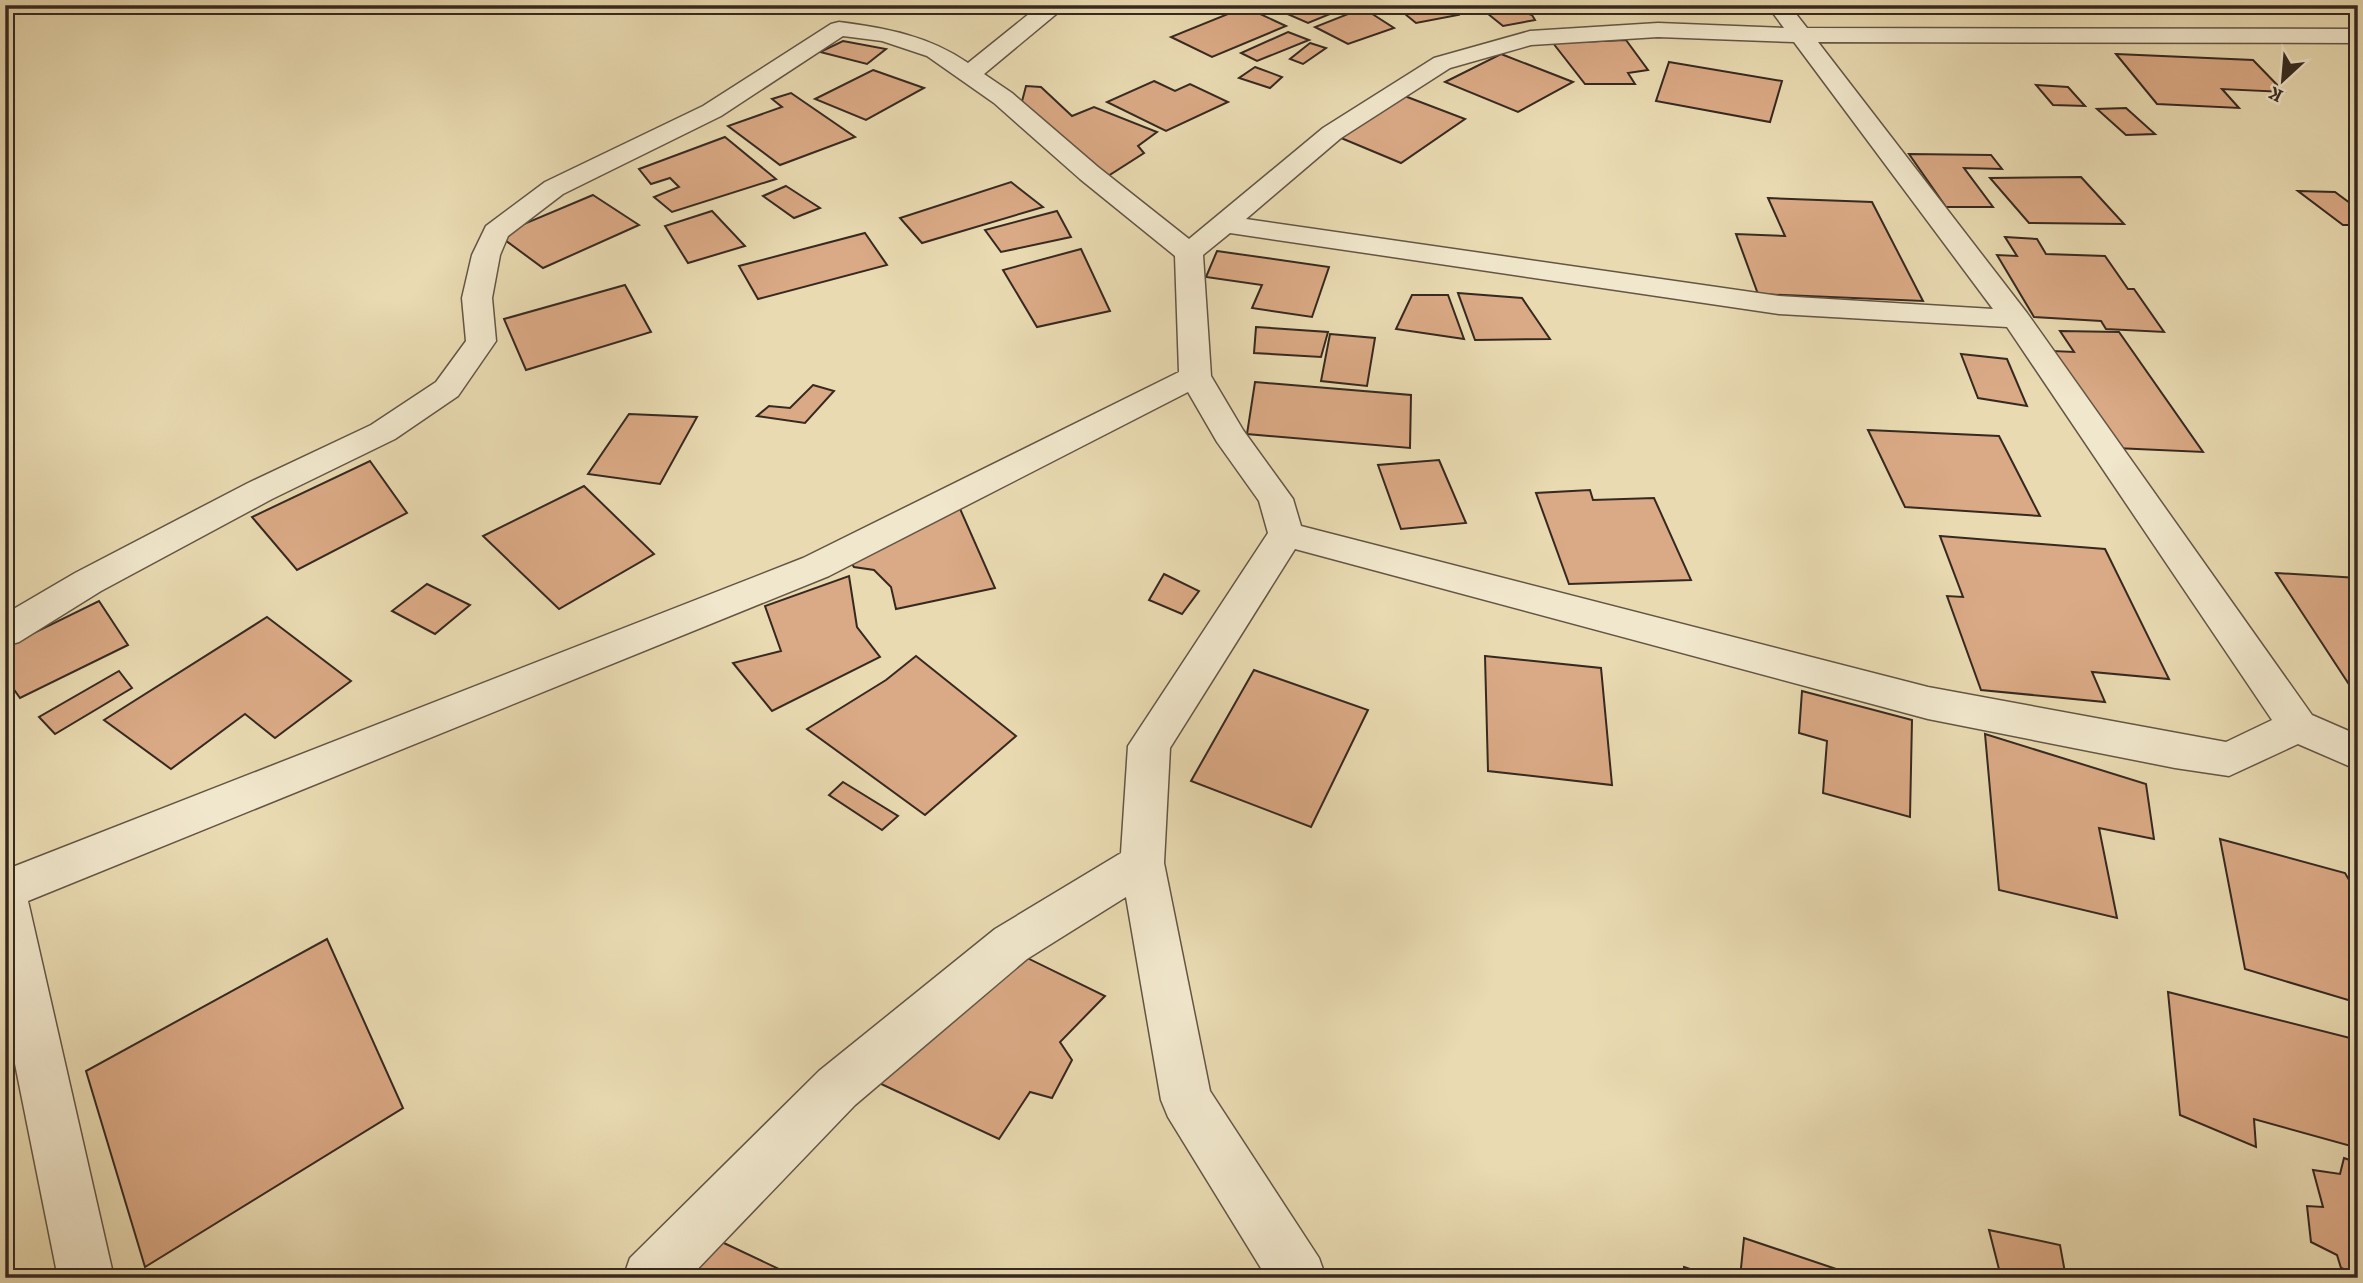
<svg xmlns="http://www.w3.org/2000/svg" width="2363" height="1283" font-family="Alegreya,serif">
	<rect width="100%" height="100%" fill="#e9dab1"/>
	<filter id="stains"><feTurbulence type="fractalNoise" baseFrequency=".00286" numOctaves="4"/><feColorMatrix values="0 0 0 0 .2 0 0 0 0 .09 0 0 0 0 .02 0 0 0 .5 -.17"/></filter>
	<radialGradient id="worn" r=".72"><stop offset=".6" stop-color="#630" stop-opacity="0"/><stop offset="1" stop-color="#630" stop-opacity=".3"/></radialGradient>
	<g fill="#daa985" stroke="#362920" stroke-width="2">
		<polygon points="1267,5 1352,5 1308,23"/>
		<polygon points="1394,5 1445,5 1458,15 1416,23"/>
		<polygon points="1477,5 1499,5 1532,15 1535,20 1503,26"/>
		<polygon points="1802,5 1855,5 1860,12 1805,9"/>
		<polygon points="1245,7 1286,26 1212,57 1171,37"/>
		<polygon points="1363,8 1394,28 1348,44 1315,27"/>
		<polygon points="1288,32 1309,40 1257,61 1241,53"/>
		<polygon points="1626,40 1648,70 1628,73 1635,84 1585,84 1553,43"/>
		<polygon points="843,41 886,49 867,64 820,52"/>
		<polygon points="1310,43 1326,48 1303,64 1290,59"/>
		<polygon points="1501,54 1573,82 1518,112 1445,82"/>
		<polygon points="2116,54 2253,60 2284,92 2222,89 2239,108 2157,104"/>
		<polygon points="1669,62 1782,81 1770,122 1656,101"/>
		<polygon points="1255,67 1282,77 1270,88 1239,78"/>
		<polygon points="873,70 924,88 866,120 815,99"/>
		<polygon points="1154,81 1175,91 1190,84 1228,102 1166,131 1107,102"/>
		<polygon points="2036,85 2068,87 2085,106 2053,105"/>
		<polygon points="1026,86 1041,87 1072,116 1094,107 1157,132 1138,146 1144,153 1108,176 1020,109"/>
		<polygon points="791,93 855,137 780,165 728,126 782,107 772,99"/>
		<polygon points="1402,95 1465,119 1401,163 1341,138"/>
		<polygon points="2126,108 2155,134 2126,135 2097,109"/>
		<polygon points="725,137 776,179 672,212 654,197 679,187 670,178 651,184 639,169"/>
		<polygon points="1909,154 1991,155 2002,169 1964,168 1993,207 1946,207"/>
		<polygon points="2081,177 2124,224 2029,223 1990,178"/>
		<polygon points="1011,182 1043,207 922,243 900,218"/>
		<polygon points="786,186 820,208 794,218 763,196"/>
		<polygon points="2298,191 2335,192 2358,209 2358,225 2343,225"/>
		<polygon points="593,195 639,225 543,268 498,235"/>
		<polygon points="1768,198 1872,202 1923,301 1758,294 1736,234 1785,236"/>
		<polygon points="712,211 745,246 688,263 665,226"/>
		<polygon points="1057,211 1071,237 1001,252 985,230"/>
		<polygon points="865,233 887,265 758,299 739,266"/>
		<polygon points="2005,237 2037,239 2046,254 2105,256 2128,289 2134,289 2164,332 2106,329 2101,321 2034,317 1997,255 2017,256"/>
		<polygon points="1081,249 1110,311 1037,327 1003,270"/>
		<polygon points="1217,251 1329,267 1312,317 1252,308 1262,285 1206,277"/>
		<polygon points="625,285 651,332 526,370 504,319"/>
		<polygon points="1458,293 1522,298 1550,339 1475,340"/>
		<polygon points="1412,295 1448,295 1464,339 1396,329"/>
		<polygon points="1256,327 1328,332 1321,357 1254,353"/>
		<polygon points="2060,331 2119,332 2203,452 2115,448 2053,351 2074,352"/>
		<polygon points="1330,334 1375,338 1367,386 1321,381"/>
		<polygon points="1961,354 2007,359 2027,406 1978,398"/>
		<polygon points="1255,382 1411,395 1410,448 1247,434"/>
		<polygon points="813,385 834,391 805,423 757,416 769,406 790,408"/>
		<polygon points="629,414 697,417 660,484 588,474"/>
		<polygon points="1868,430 1999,436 2040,516 1905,507"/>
		<polygon points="1439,460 1466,523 1401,529 1378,465"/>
		<polygon points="370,461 407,513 297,570 252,517"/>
		<polygon points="584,486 654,554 559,609 483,536"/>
		<polygon points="1590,490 1593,500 1654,498 1691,580 1569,584 1536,493"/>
		<polygon points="957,502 995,588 896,609 891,587 874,570 854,567 846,555"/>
		<polygon points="1940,536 2105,549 2169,679 2092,672 2105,702 1981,690 1947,596 1963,597"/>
		<polygon points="2276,573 2358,578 2358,692 2354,692"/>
		<polygon points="1164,574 1199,591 1182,614 1149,600"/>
		<polygon points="849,576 857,627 880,657 772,711 733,663 781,651 765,606"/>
		<polygon points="427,584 470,605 435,634 392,611"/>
		<polygon points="99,601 128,645 20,698 5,677 5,647"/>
		<polygon points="267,617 351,681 275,738 245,714 171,769 104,720"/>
		<polygon points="916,656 1016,736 925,815 807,729 886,680"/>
		<polygon points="1485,656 1601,668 1612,785 1488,771"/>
		<polygon points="1254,670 1368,710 1311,827 1191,781"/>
		<polygon points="119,671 132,688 55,734 39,717"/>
		<polygon points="1802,691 1912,720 1910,817 1823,793 1827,741 1799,733"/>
		<polygon points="1985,734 2146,784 2154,839 2099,828 2117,918 1999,890"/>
		<polygon points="843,782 898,816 882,830 829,795"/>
		<polygon points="2220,839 2345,873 2358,895 2358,1003 2245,969"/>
		<polygon points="327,939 403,1108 145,1267 86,1071"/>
		<polygon points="1015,952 1105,996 1060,1042 1072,1060 1052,1098 1030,1092 999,1139 864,1076"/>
		<polygon points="2168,992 2358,1040 2358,1148 2254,1119 2256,1147 2180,1115"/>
		<polygon points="2344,1158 2358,1163 2358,1274 2341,1268 2337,1255 2311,1242 2307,1206 2323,1207 2313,1170 2340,1174"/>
		<polygon points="1989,1230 2060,1245 2066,1278 2001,1277"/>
		<polygon points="709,1236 798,1278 663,1278"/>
		<polygon points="1744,1238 1863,1278 1740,1278"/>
		<polygon points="1684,1267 1717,1278 1683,1278"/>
	</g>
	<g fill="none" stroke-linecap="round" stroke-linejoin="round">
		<defs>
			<path id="minor" d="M 1040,5 L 1067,5 L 984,74 L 1012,93 L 1098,167 L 1189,239 L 1323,128 L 1434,58 L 1530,31 L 1658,23 L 1784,28 L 1767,5 L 1789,5 L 1807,28 L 2358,29 L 2358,43 L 1818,42 L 2027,313 L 2312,715 L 2358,735 L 2358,770 L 2298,744 L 2229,776 L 2175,768 L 1928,719 L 1295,549 L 1170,748 L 1164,863 L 1210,1091 L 1319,1258 L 1326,1278 L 1267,1278 L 1168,1117 L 1161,1100 L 1126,897 L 1027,959 L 855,1105 L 689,1278 L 623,1278 L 630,1258 L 819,1071 L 995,929 L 1121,853 L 1128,746 L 1268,533 L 1259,501 L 1217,442 L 1188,392 L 829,576 L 28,901 L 114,1278 L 58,1278 L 5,1014 L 5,870 L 803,558 L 1179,372 L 1175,256 L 1080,179 L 994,103 L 927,56 L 882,41 L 843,36 L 721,116 L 563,194 L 508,236 L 500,255 L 492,298 L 496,341 L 458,396 L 395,439 L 272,499 L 101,591 L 19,642 L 5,646 L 5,614 L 75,573 L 248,483 L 371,425 L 436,382 L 466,341 L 462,298 L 472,255 L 486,226 L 545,182 L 703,106 L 831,24 L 839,22 C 886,28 929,36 968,63 ZM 1658,37 L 1794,42 L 1993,309 L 1779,296 L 1246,219 L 1341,138 L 1450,68 L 1531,45 ZM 1230,233 L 1779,314 L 2007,327 L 2272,720 L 2226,742 L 1928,687 L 1301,526 L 1293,499 L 1243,430 L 1211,376 L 1203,255 Z"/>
		</defs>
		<use href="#minor" stroke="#635544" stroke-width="3"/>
		<use href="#minor" fill="#f1e7cc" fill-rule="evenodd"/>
	</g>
	<rect width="2363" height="1283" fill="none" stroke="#e9dab1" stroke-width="28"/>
	<rect x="7" y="7" width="2349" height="1269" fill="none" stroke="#362920" stroke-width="3.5"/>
	<rect x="14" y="14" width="2335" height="1255" fill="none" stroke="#362920" stroke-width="2"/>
	<g transform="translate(2283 80) rotate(206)" stroke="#f1e7cc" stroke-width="5" paint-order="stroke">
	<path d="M0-5L12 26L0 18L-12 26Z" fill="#362920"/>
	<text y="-10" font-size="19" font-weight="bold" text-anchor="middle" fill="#362920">K</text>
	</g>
	<rect width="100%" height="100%" filter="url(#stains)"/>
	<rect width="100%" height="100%" fill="url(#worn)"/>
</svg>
